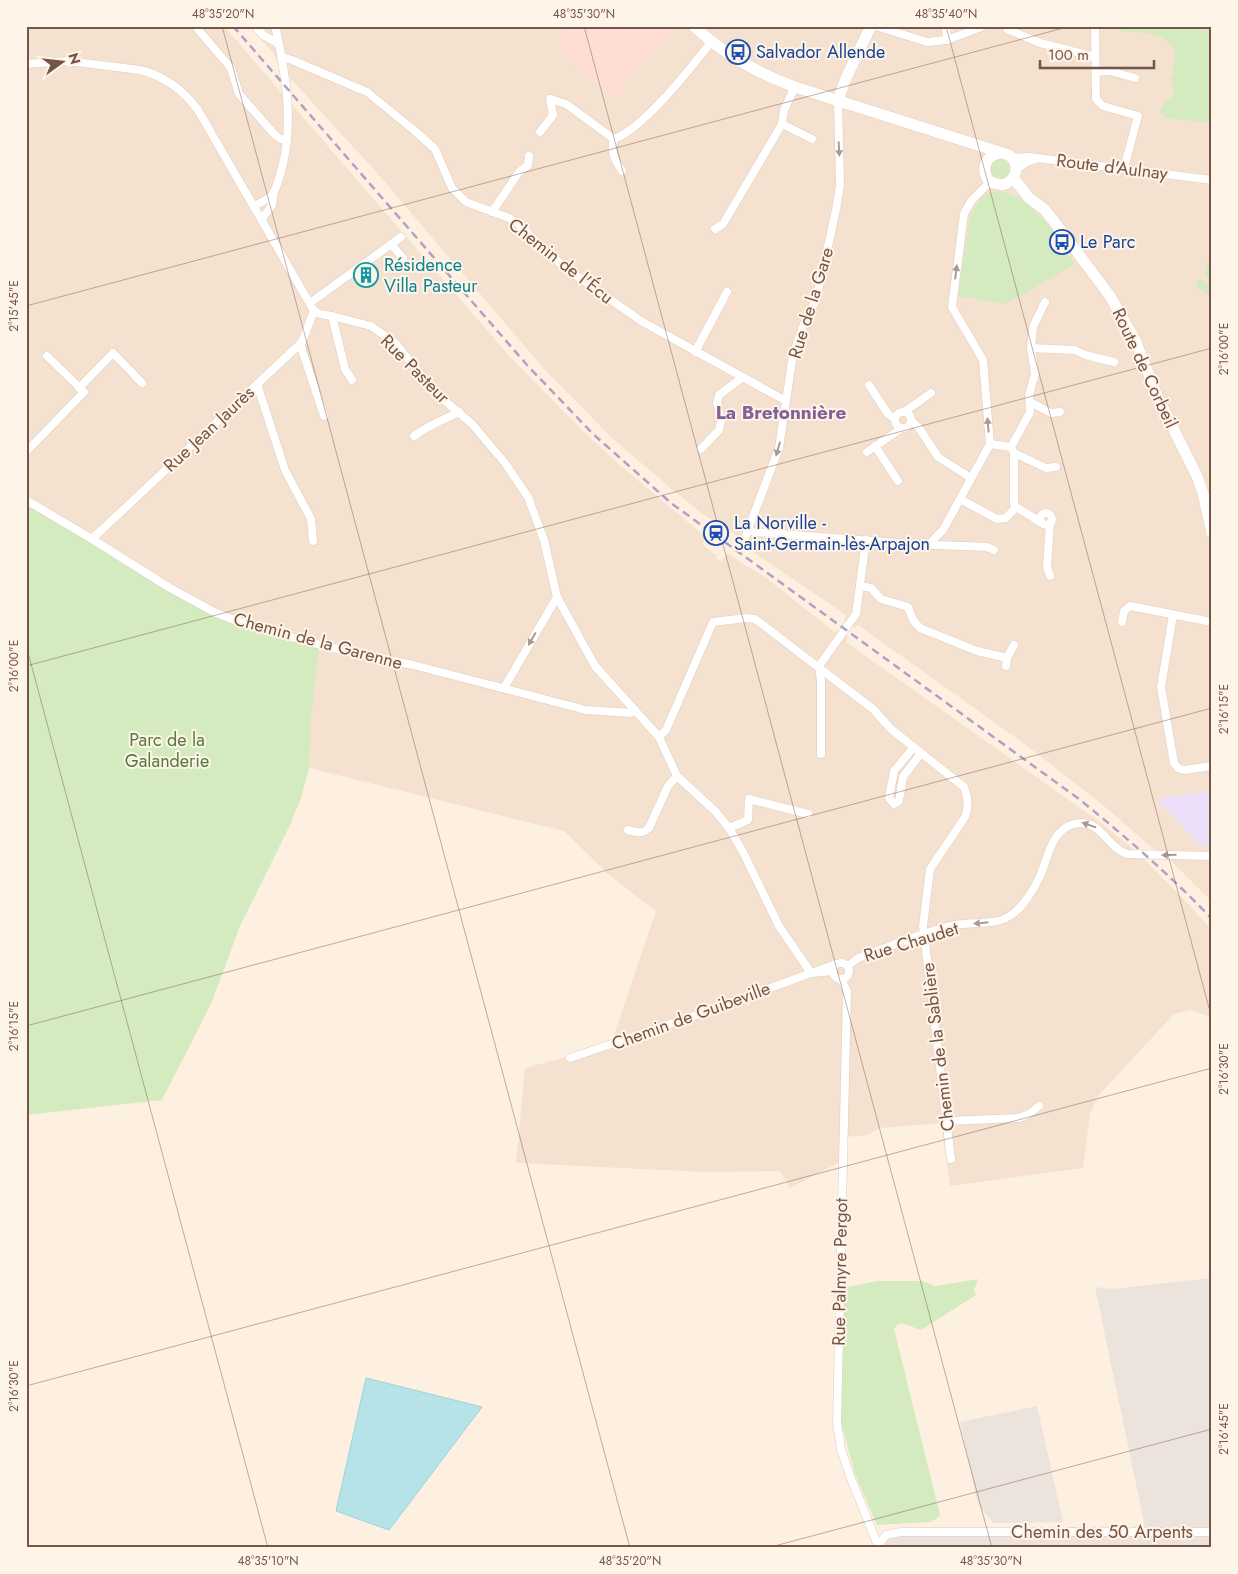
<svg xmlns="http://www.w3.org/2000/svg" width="1238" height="1574" font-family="Jost,sans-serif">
	<rect width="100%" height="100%" fill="#fdf0e1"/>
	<g fill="#f5e1cf">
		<polygon points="26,26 224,26 512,359 580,428 616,462 701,533 706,538 702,544 717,556 715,558 721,562 727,553 766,578 835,632 839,630 848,637 846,642 1100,822 1136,851 1190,906 1212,930 1212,1018 1192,1010 1174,1014 1098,1096 1090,1114 1083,1168 950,1186 941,1123 880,1128 867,1135 846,1137 846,1157 836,1164 790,1188 780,1171 705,1172 516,1163 525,1068 600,1048 613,1038 656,911 609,875 564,831 309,768 311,715 216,613 26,501"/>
		<polygon points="249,26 1212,26 1212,902 1170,860 1151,847 1103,805 1022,742 858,625 855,628 845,621 846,615 737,541 739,538 734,534 717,521 708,518 674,491 611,437 545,370 378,174 280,67 274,54"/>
	</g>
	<polygon fill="#feded4" points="571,26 677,26 614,99 555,45"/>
	<g fill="#ebe3dc">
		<polygon points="1212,1278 1212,1548 878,1548 881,1538 901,1531 1078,1527 1146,1532 1095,1287 1112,1289"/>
		<polygon points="1037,1406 1063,1522 993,1523 978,1504 960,1422"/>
	</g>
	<polygon fill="#eddef9" points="1212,790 1212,847 1207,846 1202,847 1157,799"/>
	<g fill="#d3ebbf">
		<path d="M 1106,26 L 1212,26 L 1212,123 L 1164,118 L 1160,112 C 1165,95 1181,103 1170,78 L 1174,77 C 1171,67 1177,57 1175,48 L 1162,37 L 1142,32 L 1126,32 Z"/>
		<circle cx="1000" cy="169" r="10"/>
		<path d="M 996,191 C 1035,195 1055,235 1075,264 L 1006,304 L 958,296 L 970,219 C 975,205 981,194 996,191 Z"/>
		<polygon points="1212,253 1212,297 1197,287 1197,281 1201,280 1206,284 1209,282 1204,272"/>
		<polygon points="26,501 216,613 319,646 311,715 309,768 301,798 289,827 240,926 211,1004 162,1100 26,1115"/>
		<polygon points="978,1279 974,1290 976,1295 921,1330 902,1323 897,1325 894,1329 940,1515 936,1519 931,1522 877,1525 855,1474 840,1418 843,1288 877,1281 923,1281 935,1286"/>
	</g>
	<polygon fill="#b5e3e7" stroke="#9bd3d9" points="366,1378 482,1407 389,1530 336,1511"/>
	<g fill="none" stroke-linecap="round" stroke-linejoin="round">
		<defs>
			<g id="street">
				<polyline points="195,26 231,68 239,94 275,135 281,139 287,140"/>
				<polyline points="255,26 263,35 279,44"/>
				<polyline points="876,26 927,42 947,40 984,26"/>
				<polyline points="946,26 947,40"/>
				<polyline points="1005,26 1007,29 1040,43 1095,57"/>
				<polyline points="1095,26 1096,99 1103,106 1138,116 1124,168"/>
				<polyline points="282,57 292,60 367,92 415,131 435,149 452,188 466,202 509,218 517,223 564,267 641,321 786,401"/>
				<path d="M 26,64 L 68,61 L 140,70 C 165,76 183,90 198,110 L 314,311 L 320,314 L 332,316 L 371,326 L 395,343 L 437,394 L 472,424 L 505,463 L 528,497 L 544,540 L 557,597 L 595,666 L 659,737 L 677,776 L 716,812 L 729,828 L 743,852 L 779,926 L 811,973 L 833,971"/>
				<polyline points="1096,72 1110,71 1135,78"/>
				<polyline points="782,124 812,139"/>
				<polyline points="540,132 553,115 550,99 566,104 614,139"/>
				<path d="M 614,139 C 644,128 691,68 711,42"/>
				<path d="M 614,139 C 610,152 615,160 622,171"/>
				<polyline points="1012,158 1029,157 1212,180"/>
				<polyline points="1017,169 1025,163 1036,159"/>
				<path d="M 254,206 C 260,203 267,200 271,196 C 276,190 278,182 280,175 C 295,127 286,74 275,26"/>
				<polyline points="492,212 519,172 528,165 529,156"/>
				<polyline points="262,219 272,205 274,192"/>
				<polyline points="715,229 723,224 782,124 784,110 795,87"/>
				<polyline points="391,244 403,258"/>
				<polyline points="310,303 401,237"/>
				<polyline points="332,316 345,369 352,380"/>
				<polyline points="300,344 324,416"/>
				<polyline points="1031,348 1033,327 1045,302"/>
				<polyline points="695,352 727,292"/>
				<polyline points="257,384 285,470 311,519 313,541"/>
				<polyline points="869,385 888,414 895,419"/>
				<polyline points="79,388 113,353 142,383"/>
				<polyline points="1030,402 1051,413 1060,412"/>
				<polyline points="904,412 931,393"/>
				<circle cx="903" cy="420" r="8"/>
				<polyline points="911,420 919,428 938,457 971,478"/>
				<path d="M 414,436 C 428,425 443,420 459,412"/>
				<polyline points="990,444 1011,447"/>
				<polyline points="875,446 898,481"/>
				<polyline points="701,449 719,430 721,422 717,402 719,395 743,377"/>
				<polyline points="26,452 84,392 47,356"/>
				<polyline points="867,452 902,428"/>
				<polyline points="1014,453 1046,468 1056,467"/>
				<polyline points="960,499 997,519 1006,518 1016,507"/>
				<polyline points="26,500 92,539 170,588 216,613 245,624 324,646 413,665 586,710 631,713 635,710"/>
				<circle cx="1046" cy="519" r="6"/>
				<polyline points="1042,523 1016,507 1014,503 1014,453 1011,447 1030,412 1029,395 1035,374 1031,348 1075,350 1085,355 1114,362"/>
				<polyline points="748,530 754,532 911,544 987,547 994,550"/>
				<polyline points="92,539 302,342 314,311"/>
				<polyline points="743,543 779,448 793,354 805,321 816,300 836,210 840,185 838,100"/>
				<polyline points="929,544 943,530 990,444 983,360 952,307 964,214 971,201 990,182"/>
				<polyline points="1050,576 1047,567 1050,523"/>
				<polyline points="860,586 871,588 881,599 908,607 913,620 920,628 977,651 1007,658"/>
				<polyline points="1173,615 1161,687 1174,763 1178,768 1184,770 1212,766"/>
				<polyline points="1122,622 1124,611 1130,606 1212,622"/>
				<polyline points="819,666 856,614 866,540"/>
				<polyline points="819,666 821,681 821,754"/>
				<polyline points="1006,666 1007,658 1014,645"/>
				<polyline points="504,688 557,597"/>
				<path d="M 659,737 L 666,730 L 713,622 L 746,618 L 755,619 L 759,622 L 873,709 L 891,729 L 964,787 C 968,798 969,806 965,817 L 930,869 L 923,926 L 951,1159"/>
				<polyline points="914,747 894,771 889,798 894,804 899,801 903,777 921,753"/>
				<polyline points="729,828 748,820 749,799 808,814"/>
				<path d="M 628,830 C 636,832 642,835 649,828 L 668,786 L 677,776"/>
				<circle cx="841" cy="971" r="8"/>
				<path d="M 848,966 L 858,958 C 889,947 923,932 955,925 C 975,921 997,927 1014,913 C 1024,905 1035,888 1040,876 C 1048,858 1051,830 1074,824 C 1100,817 1106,847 1127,854 L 1212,856"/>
				<polyline points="841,979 847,991 837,1423 841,1449 850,1476 879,1548"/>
				<polyline points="570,1058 685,1019 836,964"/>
				<polyline points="947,1121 1019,1118 1029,1114 1039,1106"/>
				<polyline points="878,1545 886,1535 901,1532 1212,1532"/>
			</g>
			<g id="secondary">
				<path d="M 694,26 C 723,54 757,73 795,87 L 1009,155 C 1021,165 1017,181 1002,185 L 990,182 C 980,170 985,155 1001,153"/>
				<polyline points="838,100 846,78 871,26"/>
				<polyline points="1014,179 1029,198 1044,209 1053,220 1110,296 1135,340 1158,398 1197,476 1203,493 1212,533"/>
			</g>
		</defs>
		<use href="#street" stroke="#e1ccbc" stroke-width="9"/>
		<use href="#secondary" stroke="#e9cebc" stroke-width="12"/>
		<use href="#street" stroke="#fff" stroke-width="8"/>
		<use href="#secondary" stroke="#fff" stroke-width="11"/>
		<path stroke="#b2a0c6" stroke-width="2.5" stroke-dasharray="8 5" stroke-linecap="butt" d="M 233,26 L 527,365 L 593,434 L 671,503 L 1079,799 C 1126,837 1171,876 1212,919"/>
	</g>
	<defs><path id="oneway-solid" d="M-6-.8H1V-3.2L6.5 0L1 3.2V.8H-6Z" transform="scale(1.25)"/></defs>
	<g fill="#ac9991">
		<use href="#oneway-solid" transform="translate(839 149) rotate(87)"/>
		<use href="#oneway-solid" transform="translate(956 272) rotate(-83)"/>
		<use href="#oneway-solid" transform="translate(988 425) rotate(-95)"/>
		<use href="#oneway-solid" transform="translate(778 449) rotate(106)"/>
		<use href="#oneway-solid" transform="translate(532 639) rotate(120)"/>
		<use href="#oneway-solid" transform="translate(1089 825) rotate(-161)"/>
		<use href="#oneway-solid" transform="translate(1169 855) rotate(179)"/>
		<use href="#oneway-solid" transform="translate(981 923) rotate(174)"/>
	</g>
	<path fill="none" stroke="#755547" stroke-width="1" stroke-opacity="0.45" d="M 222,26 L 630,1548M 584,26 L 992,1548M 946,26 L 1212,1019M 26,306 L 1071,26M 26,645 L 268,1548M 26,666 L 1212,348M 26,1026 L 1212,708M 26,1386 L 1212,1068M 767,1548 L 1212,1429"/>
	<defs>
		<symbol id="bus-ring" viewBox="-11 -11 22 22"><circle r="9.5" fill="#fff4e8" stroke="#1a4fb4" stroke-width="1.5"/><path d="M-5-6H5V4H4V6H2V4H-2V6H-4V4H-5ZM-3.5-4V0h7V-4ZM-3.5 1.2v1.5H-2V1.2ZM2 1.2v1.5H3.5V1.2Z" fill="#1a4fb4"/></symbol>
		<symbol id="building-ring" viewBox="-11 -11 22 22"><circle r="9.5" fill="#fff4e8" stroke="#0f9aa8" stroke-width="1.5"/><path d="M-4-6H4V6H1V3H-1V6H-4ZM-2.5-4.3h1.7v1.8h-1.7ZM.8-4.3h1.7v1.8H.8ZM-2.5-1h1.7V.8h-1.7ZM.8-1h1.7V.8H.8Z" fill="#0f9aa8"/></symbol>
		<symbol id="station-ring" viewBox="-11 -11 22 22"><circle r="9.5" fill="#fff4e8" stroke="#1a4fb4" stroke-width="1.5"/><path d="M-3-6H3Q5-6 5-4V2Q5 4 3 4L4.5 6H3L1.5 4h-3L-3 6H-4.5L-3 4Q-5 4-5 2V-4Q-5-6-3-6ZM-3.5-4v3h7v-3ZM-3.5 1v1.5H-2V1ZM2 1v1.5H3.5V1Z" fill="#1a4fb4"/></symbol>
	</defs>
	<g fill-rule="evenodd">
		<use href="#bus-ring" x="724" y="38" width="28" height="28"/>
		<use href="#bus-ring" x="1048" y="228" width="28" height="28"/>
		<use href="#building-ring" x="352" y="261" width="28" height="28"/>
		<use href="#station-ring" x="702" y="519" width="28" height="28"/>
	</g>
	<g text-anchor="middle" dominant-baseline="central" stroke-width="4" stroke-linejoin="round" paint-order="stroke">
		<g font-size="18" fill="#164399" stroke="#fff4e8" text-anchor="start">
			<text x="756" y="52">Salvador Allende</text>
			<text x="1080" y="242">Le Parc</text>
			<text x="734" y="523">La Norville -<tspan x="734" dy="21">Saint-Germain-lès-Arpajon</tspan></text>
		</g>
		<g font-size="18" fill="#755547" stroke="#fff4e8">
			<text transform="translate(1112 167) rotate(7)">Route d'Aulnay</text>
			<text transform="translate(561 261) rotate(38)">Chemin de l'Écu</text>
			<text transform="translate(811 303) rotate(-73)">Rue de la Gare</text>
			<text transform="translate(1145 368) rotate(65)">Route de Corbeil</text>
			<text transform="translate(415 369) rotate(45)">Rue Pasteur</text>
			<text transform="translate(209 429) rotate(-43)">Rue Jean Jaurès</text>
			<text transform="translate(318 641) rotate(15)">Chemin de la Garenne</text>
			<text transform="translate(911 942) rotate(-17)">Rue Chaudet</text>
			<text transform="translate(691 1016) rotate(-20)">Chemin de Guibeville</text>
			<text transform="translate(938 1047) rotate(-97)">Chemin de la Sablière</text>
			<text transform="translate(840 1272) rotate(-89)">Rue Palmyre Pergot</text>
			<text x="1102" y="1532">Chemin des 50 Arpents</text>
		</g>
		<g font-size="18" fill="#0d838f" stroke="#fff4e8" text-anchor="start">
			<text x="384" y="265">Résidence<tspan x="384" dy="21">Villa Pasteur</tspan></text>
		</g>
		<g font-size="18" fill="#547b3f" stroke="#fff4e8">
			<text x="167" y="740">Parc de la<tspan x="167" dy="21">Galanderie</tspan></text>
		</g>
		<g font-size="19" font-weight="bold" fill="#836299" stroke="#fff4e8">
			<text x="781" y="412">La Bretonnière</text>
		</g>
	</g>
	<rect width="1238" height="1574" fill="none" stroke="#fff4e8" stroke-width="55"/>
	<g transform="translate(62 62) rotate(75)" stroke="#fff4e8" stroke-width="4" paint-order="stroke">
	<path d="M0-4L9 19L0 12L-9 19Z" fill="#755547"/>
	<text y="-8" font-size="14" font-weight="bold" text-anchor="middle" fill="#755547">N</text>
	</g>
	<path d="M1040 60v8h114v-8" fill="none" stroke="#755547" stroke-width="2.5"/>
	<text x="1048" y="60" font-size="15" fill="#755547" stroke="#fff4e8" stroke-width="4" paint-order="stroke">100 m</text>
	<rect x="28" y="28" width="1182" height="1518" fill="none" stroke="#755547" stroke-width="2"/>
	<g font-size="12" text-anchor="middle" fill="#755547">
		<text x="223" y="18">48°35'20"N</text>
		<text x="584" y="18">48°35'30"N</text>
		<text x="946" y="18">48°35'40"N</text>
		<text transform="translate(14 306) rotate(-90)" y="4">2°15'45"E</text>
		<text transform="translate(1224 349) rotate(-90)" y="4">2°16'00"E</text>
		<text transform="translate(14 666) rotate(-90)" y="4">2°16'00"E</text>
		<text transform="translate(1224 709) rotate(-90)" y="4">2°16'15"E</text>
		<text transform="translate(14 1026) rotate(-90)" y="4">2°16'15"E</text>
		<text transform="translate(1224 1069) rotate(-90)" y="4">2°16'30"E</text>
		<text transform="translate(14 1386) rotate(-90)" y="4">2°16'30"E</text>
		<text transform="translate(1224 1429) rotate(-90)" y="4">2°16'45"E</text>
		<text x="268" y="1565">48°35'10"N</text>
		<text x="630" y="1565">48°35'20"N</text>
		<text x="991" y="1565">48°35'30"N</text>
	</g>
</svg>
